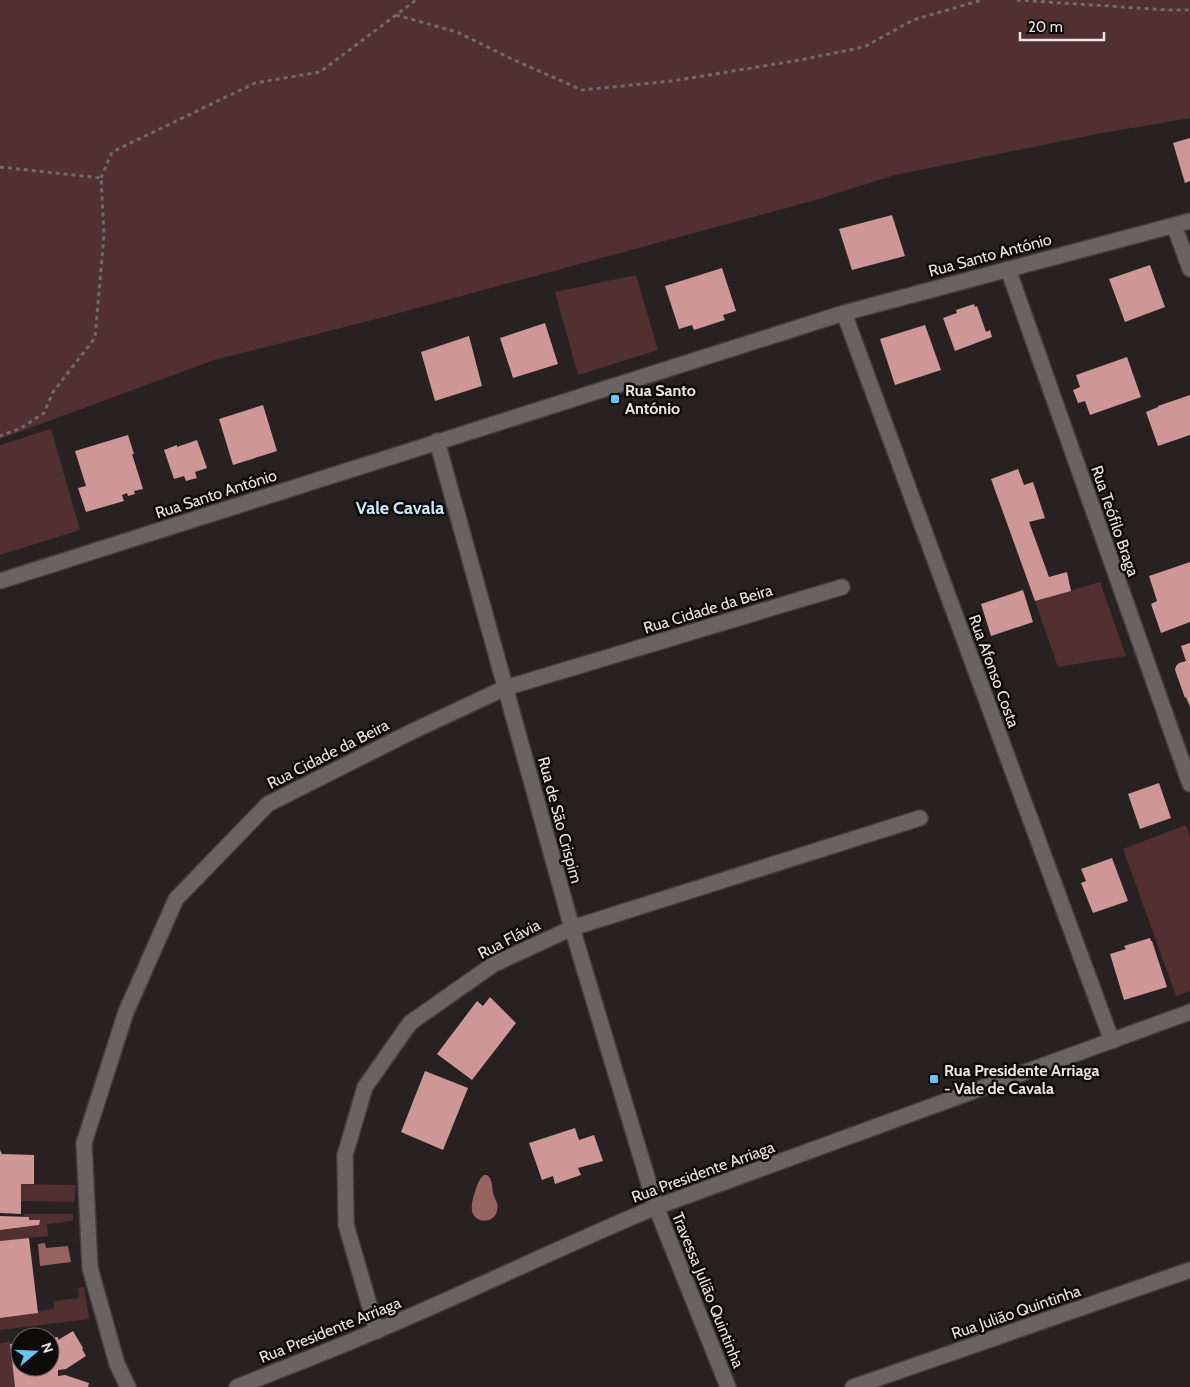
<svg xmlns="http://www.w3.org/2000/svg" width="1190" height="1387" font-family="Cabin,sans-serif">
  <rect width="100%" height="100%" fill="#272121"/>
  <!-- green -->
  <path fill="#523031" d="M0 0H1190V118L1097 134 895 175 812 201 384 317 214 360 0 439Z
    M636 275 658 350 578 375 555 292Z
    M51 429 80 530 0 555V445Z
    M1100 582 1126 656 1058 667 1035 601Z
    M1186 825 1190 837V991L1176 996 1123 849Z
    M21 1184 76 1185 74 1202 21 1201Z
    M24 1214H73V1221L47 1224 48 1236 0 1241V1230L39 1225V1220H29V1217H24Z
    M84 1287 89 1319 0 1330V1318L37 1313 38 1311 54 1309V1301L79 1298 78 1288Z
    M10 1341 15 1387H0V1343Z"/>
  <!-- water -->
  <path fill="#966363" d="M484 1175H487C494 1180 491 1189 494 1196 496 1201 499 1205 497 1211 494 1224 475 1224 472 1211 471 1205 473 1197 475 1192 477 1185 479 1179 484 1175Z
    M45 1243 46 1248 68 1246 71 1262 40 1266 38 1244Z"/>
  <!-- building -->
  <path fill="#ce9696" d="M1190 138V181L1185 183 1173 143Z
    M892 215 905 256 852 270 839 229Z
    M1150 265 1165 307 1125 322 1109 279Z
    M722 268 736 311 723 315 725 320 694 330 692 325 679 329 665 286Z
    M974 304 975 307 977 306 986 332 990 330 992 337 955 351 943 318 957 313 956 310Z
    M545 323 558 364 513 378 500 338Z
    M925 325 941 370 895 385 880 339Z
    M469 336 482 386 435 401 421 352Z
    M1127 357 1141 397 1090 415 1085 401 1078 403 1073 390 1080 387 1076 375Z
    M1190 395V435L1158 446 1146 412 1158 407V406Z
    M263 405 277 451 233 465 219 419Z
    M128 435 134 454H132L143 489 134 491 135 494 128 496 127 493 122 495 124 501 86 512 78 488 86 486 75 451Z
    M197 440 207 468 195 472 197 478 186 481 184 476 174 479 164 450 177 445V447Z
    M1018 469 1024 485 1033 482 1045 518 1029 522 1049 577 1067 572 1071 591 1035 601 991 479Z
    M1190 562V622L1161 633 1151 604 1157 601 1149 576Z
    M1023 590 1033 622 991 636 981 604Z
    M1190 643V707L1186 697 1185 698 1175 670 1176 666 1179 663 1186 661 1181 646Z
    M1159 783 1171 818 1140 829 1128 794Z
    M1112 858 1128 901 1093 913 1081 883 1086 881 1081 869Z
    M1150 938 1151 941H1152L1167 987 1124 1000 1110 954 1126 949 1124 946Z
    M490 997 516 1023 472 1080 437 1054 477 1001 483 1006Z
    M425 1071 468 1088 443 1150 401 1132Z
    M575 1128 579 1140 594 1135 603 1161 578 1168 581 1175 555 1184 553 1176 542 1180 529 1143Z
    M0 1150 2 1154 34 1155V1184H21V1214L0 1213Z
    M0 1216 29 1217V1220H40L39 1225 0 1230Z
    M29 1238 38 1313 0 1318V1241Z
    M73 1331 83 1348 82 1349 86 1356 66 1369 58 1370V1376L65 1375 89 1383 88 1387H15L10 1344 20 1343V1367H50V1338L58 1337V1340Z"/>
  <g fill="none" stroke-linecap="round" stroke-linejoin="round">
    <!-- street casing -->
    <g stroke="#443f3f" stroke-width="18">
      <path id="street" d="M1174 225 1190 269
        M1008 269 1190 784
        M844 313 1112 1041
        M437 441 572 928 656 1207 728 1387
        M0 581 844 313 1190 221
        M377 1331 346 1225 345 1155 365 1087 410 1023 494 964 572 928 920 818
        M128 1387 117 1364 90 1268 84 1143 126 1012 176 899 268 804 411 732 505 688 842 587
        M853 1387 1190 1270"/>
    </g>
    <!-- secondary casing -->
    <g stroke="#443f3f" stroke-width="18">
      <path id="secondary" d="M237 1387C284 1368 332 1350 378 1330 471 1291 562 1246 656 1207L1190 1012"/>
    </g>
    <!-- path -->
    <path stroke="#706b6b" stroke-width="3" stroke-dasharray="4 4" stroke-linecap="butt" d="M1017 0 1168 10H1190
      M396 15 457 32 514 60 582 90 672 81 800 60 864 47 913 20 982 0
      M0 167 101 178 104 235 95 338 53 392 44 413 21 428 0 436
      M101 178 112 152 255 83 320 72 416 0"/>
    <!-- street -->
    <use href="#street" stroke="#6a6363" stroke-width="15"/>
    <!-- secondary -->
    <use href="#secondary" stroke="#6a6363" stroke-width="15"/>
  </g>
  <!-- markers -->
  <g fill="#65c5ee" stroke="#0e0b0b" stroke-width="2">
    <rect x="610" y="394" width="10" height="10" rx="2.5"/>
    <rect x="929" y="1074" width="10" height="10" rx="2.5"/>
  </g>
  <g text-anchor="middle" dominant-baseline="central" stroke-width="5" stroke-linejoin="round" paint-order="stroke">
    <!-- street labels -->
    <g font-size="16" fill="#e9e5e5" stroke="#0e0b0b">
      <text transform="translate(990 255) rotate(-15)">Rua Santo António</text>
      <text transform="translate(216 494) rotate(-18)">Rua Santo António</text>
      <text transform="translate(1115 521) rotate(71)">Rua Teófilo Braga</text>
      <text transform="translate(708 609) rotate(-17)">Rua Cidade da Beira</text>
      <text transform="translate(994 671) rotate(70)">Rua Afonso Costa</text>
      <text transform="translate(328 754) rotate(-27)">Rua Cidade da Beira</text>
      <text transform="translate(560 820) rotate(75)">Rua de São Crispim</text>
      <text transform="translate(509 939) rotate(-27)">Rua Flávia</text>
      <text transform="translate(703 1172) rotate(-20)">Rua Presidente Arriaga</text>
      <text transform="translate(708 1290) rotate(68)">Travessa Julião Quintinha</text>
      <text transform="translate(1016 1312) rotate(-19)">Rua Julião Quintinha</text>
      <text transform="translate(330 1330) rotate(-22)">Rua Presidente Arriaga</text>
    </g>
    <!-- poi labels -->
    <g font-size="16" font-weight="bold" fill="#e9e5e5" stroke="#0e0b0b" text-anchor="start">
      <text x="625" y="390">Rua Santo<tspan x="625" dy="18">António</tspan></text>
      <text x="944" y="1070">Rua Presidente Arriaga<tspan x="944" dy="18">- Vale de Cavala</tspan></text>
    </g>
    <!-- neighbourhood labels -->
    <g font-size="18" font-weight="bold" fill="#c9e9f9" stroke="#0e0b0b">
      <text x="400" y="508">Vale Cavala</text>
    </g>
  </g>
  <!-- north arrow -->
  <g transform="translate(35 1352) rotate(71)"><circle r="24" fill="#0e0b0b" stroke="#666262"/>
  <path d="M0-4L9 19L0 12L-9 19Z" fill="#65c5ee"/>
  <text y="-8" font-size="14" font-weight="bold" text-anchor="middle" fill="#e9e5e5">N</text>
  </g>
  <!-- scale -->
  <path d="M1020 32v8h84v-8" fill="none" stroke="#e9e5e5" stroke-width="2.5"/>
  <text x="1028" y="32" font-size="15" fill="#e9e5e5" stroke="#0e0b0b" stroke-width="4" paint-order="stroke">20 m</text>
</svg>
